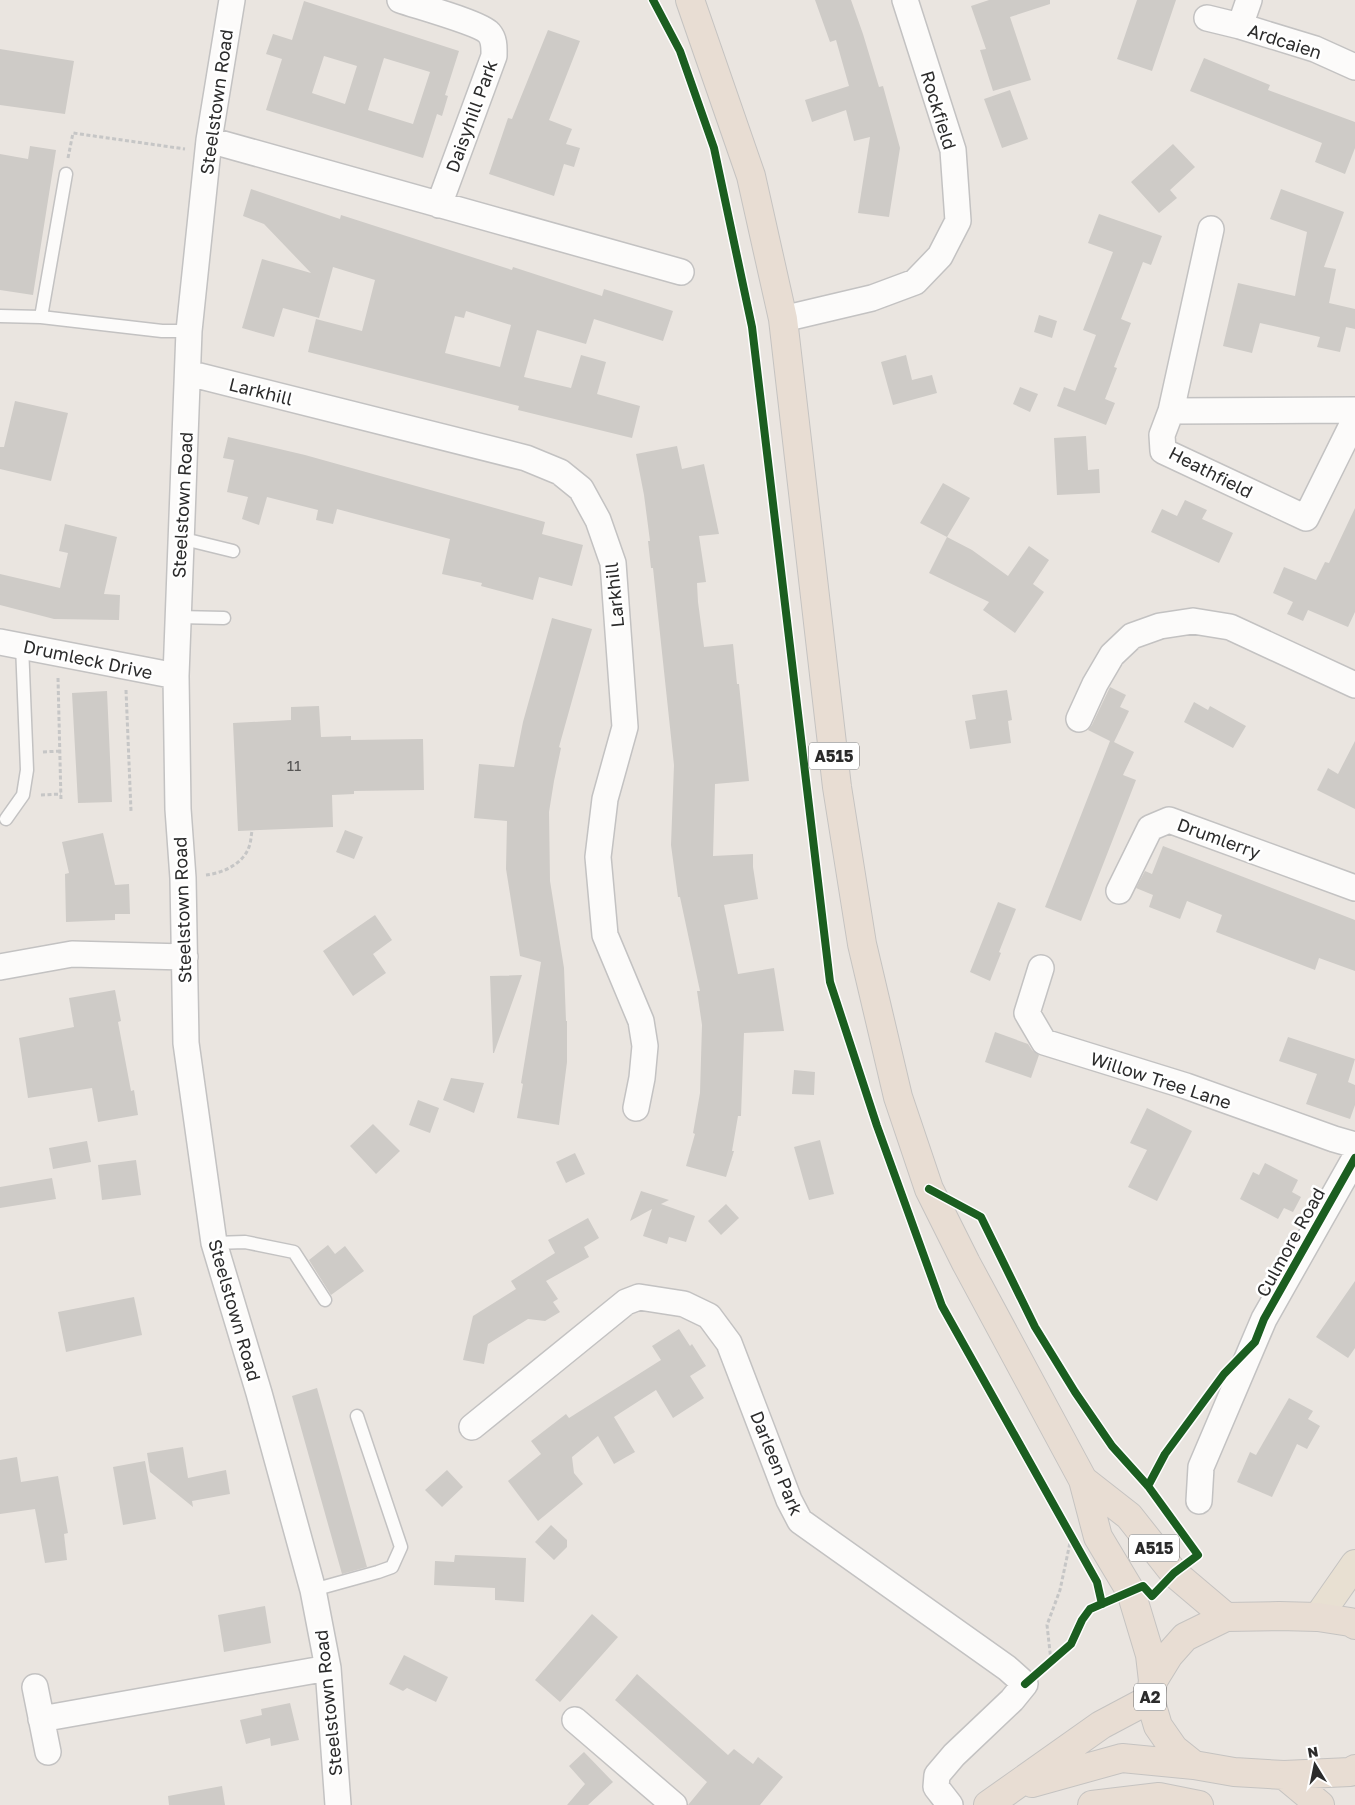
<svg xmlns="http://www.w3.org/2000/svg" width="1355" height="1805" font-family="'Golos Text',sans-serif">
  <rect width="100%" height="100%" fill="#eae5e0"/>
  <!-- building -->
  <path fill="#cecbc7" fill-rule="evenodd" d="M815 0H851L863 34 879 87 883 86 900 148 889 217 858 213 870 137 854 141 846 110 812 122 805 100 849 86 836 40 830 42Z
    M989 0H1050V4L1010 17 1031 80 993 91 980 50 986 49 971 6Z
    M1137 0H1176L1152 71 1117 59Z
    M304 1 459 51 445 95 448 96 442 116 437 114 423 158 266 110 282 59 266 54 273 34 292 40ZM324 56 357 66 345 104 312 93ZM384 58 430 72 413 124 368 110Z
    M548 30 580 41 549 120 572 129 566 144 580 148 574 167 564 164 554 196 489 174 508 118 512 119Z
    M0 49 74 61 65 114 0 105Z
    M1204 58 1270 85 1268 90 1355 122V148L1345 174 1315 162 1322 143 1190 91Z
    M1010 90 1028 139 1002 148 984 99Z
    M1173 144 1195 167 1170 190 1177 198 1159 213 1131 182Z
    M30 146 56 150 33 295 0 290V154L28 159Z
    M251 189 340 219 341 215 512 270 513 267 602 296 604 289 673 311 663 341 594 319 586 344 537 330 524 377 571 388 581 355 606 362 597 394 640 406 632 438 518 410 519 406 308 352 316 319 362 331 375 280 333 267 319 318 283 308 274 337 242 328 262 259 311 273 264 224 243 216ZM466 311 511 325 500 367 445 353 455 316 464 318Z
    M1281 189 1344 212 1324 267 1336 269 1329 303 1355 309V329L1346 327 1340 352 1317 347 1320 337 1260 323 1252 353 1223 346 1238 283 1295 296 1307 232 1270 219Z
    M1099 214 1162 236 1151 265 1143 262 1121 319 1131 323 1114 367 1117 368 1105 399 1115 403 1106 425 1057 406 1064 387 1075 391 1096 335 1083 330 1113 252 1088 243Z
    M1039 315 1057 321 1052 338 1034 332Z
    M906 355 912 380 932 375 937 393 893 405 881 362Z
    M1020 387 1038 394 1030 412 1013 404Z
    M15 401 68 413 51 481 0 469V447H4Z
    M1086 436 1088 470 1099 469 1100 493 1057 495 1054 438Z
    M228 437 305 455 545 522 542 534 583 545 572 586 539 577 533 600 481 586 482 583 442 574 450 539 337 509 333 524 316 520 318 510 267 497 259 525 242 519 248 497 227 492 234 460 223 458Z
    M677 446 682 469 704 464 719 534 699 536 706 582 697 583 698 602 704 647 733 644 737 684H739L749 781 715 784 713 856 753 854V867L758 899 724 905 738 974 774 968 784 1031 744 1033 741 1116H738L732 1151H734L726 1177 686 1166 695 1134 693 1133 700 1093 702 1025 697 991H700L680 897H678L671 845 674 765 653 568H651L648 541H650L644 495 636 454Z
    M943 483 970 498 947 537 920 523Z
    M1185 500 1207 510 1202 519 1233 533 1219 563 1151 532 1162 509 1177 516Z
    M1355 508V612L1348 627 1308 610 1303 621 1287 614 1293 602 1273 593 1284 567 1316 580 1325 562 1329 563Z
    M65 524 117 537 104 594 120 595 119 620 54 619 0 605V574L60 588 68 553 59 551Z
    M947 537 972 550 1008 576 1029 546 1049 560 1033 584 1044 592 1015 633 983 610 989 602 929 573Z
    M552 618 592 629 559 747 561 748 554 781 549 812 550 881 564 968 566 1021H567V1062L559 1125 517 1118 523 1084 521 1083 541 962 520 956 506 869 507 821 474 818 479 764 514 767 523 722Z
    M1110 687 1126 695 1120 707 1129 711 1114 742 1134 752 1123 775 1136 780 1081 921 1045 907 1110 741 1088 730 1092 725Z
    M1007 690 1012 720 1008 721 1011 743 970 749 965 721 976 719 972 695Z
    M107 691 112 802 78 803 72 693Z
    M1194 702 1208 710 1210 706 1246 726 1233 748 1184 722Z
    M319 706 321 737 351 736V740L423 739 424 790 354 791V794L332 795 333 827 238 831 233 723 291 720V707Z
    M1355 741V809L1317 790 1328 768 1338 774Z
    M345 830 363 837 354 859 336 852Z
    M103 833 115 885 129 884 130 914H115V920L66 922 65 874 69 873 62 842Z
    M1163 846 1355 920V971L1319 958 1315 970 1216 932 1222 915 1187 901 1180 919 1149 907 1153 895 1136 888 1145 871 1152 874Z
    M998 902 1016 909 999 952 1001 953 990 981 970 972Z
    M375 915 392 940 373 954 386 973 353 996 323 951Z
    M522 975 494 1053H493L490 976Z
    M115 990 121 1021 118 1022 131 1091 134 1090 138 1115 98 1122 92 1088 28 1098 19 1038 74 1027 69 998Z
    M995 1032 1028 1044 1032 1050 1039 1055 1031 1078 985 1062Z
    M1288 1037 1355 1059 1348 1082 1355 1085V1105L1350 1119 1306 1104 1317 1074 1279 1061Z
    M794 1070 815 1072 814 1095 792 1094Z
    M451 1078 484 1083 474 1113 443 1100Z
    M418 1100 439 1108 430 1133 409 1125Z
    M1147 1108 1192 1131 1157 1201 1128 1187 1147 1150 1130 1143Z
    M373 1124 400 1151 376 1174 350 1146Z
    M820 1140 834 1194 809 1200 794 1147Z
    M87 1141 91 1162 53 1169 49 1148Z
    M575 1153 585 1174 566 1183 556 1162Z
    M136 1160 141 1195 102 1200 98 1165Z
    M1265 1163 1298 1180 1292 1192 1301 1197 1293 1212 1284 1208 1278 1219 1240 1199 1253 1172 1259 1175Z
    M52 1178 56 1199 0 1208V1187Z
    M641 1191 669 1200 661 1204 695 1216 686 1242 669 1237 667 1244 643 1236 652 1209 630 1221Z
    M726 1204 739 1218 721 1235 708 1221Z
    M588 1218 599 1238 584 1247 589 1257 546 1281 558 1299 553 1302 560 1312 545 1321 528 1319 488 1344 484 1364 463 1360 473 1316 516 1289 511 1281 555 1253 548 1240Z
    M328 1245 335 1254 345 1246 364 1271 331 1295 309 1260Z
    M1355 1281V1348L1348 1358 1316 1337Z
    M134 1297 142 1335 66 1352 58 1312Z
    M679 1329 690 1346 692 1344 706 1366 690 1376 704 1398 673 1418 656 1390 614 1417 635 1452 614 1464 598 1436 572 1457 574 1473 583 1484 538 1521 508 1481 541 1454 531 1441 566 1414 569 1418 661 1360 652 1346Z
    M317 1388 367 1567 342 1574 292 1396Z
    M1289 1398 1313 1411 1308 1419 1320 1426 1307 1449 1297 1444 1272 1497 1237 1482 1250 1452 1256 1455Z
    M183 1447 188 1478 226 1470 230 1494 192 1501 193 1507 150 1472 147 1453Z
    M17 1457 21 1482 58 1476 68 1533 64 1534 67 1560 45 1563 35 1509 0 1514V1460Z
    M145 1461 156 1519 123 1525 113 1467Z
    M447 1470 463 1487 442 1507 425 1490Z
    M551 1525 567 1540V1547L554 1560 535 1542Z
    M455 1555 526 1558 524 1602 495 1600V1588L434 1585 435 1561 454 1562Z
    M265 1606 271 1643 224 1652 218 1615Z
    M592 1614 618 1637 560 1702 535 1680Z
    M404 1655 448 1677 436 1702 407 1688 403 1691 389 1684Z
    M637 1674 728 1755 734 1749 753 1764 758 1757 783 1777 760 1805H688L707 1782 615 1700Z
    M290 1703 299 1740 271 1746 270 1738 246 1744 240 1720 262 1715 261 1709Z
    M584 1752 613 1782 588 1805H567L585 1784 569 1766Z
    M222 1786 225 1805H169L168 1796Z"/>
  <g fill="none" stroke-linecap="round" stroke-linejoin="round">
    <!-- service casing -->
    <g stroke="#c3c2c2" stroke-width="15">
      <path id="service" d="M0 316 41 317 162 331H189
        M41 317 66 174
        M180 538 233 551
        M178 617 224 618
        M6 819 23 795 27 770 22 645
        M214 1243 245 1242 294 1252 325 1300
        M313 1590 378 1572 392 1567 401 1547 357 1416"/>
    </g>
    <!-- minor casing -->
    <g stroke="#c3c2c2" stroke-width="28">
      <path id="minor" d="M232 0 209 140 189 331 176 676 178 809 183 878 186 1043 214 1243 259 1393 313 1590 328 1668 338 1805
        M400 0C417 6 480 23 489 33 495 40 494 48 494 56L439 205
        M1249 0 1240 26 1315 49 1355 67
        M1207 18 1240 26
        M209 140 681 272
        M783 319 872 298 915 282 940 256 958 221 953 150 905 0
        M188 373 526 458 560 472 581 489 598 520 613 563 625 727 605 799 598 857 605 935 641 1021 645 1046 642 1078 636 1108
        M1355 410 1171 411 1162 435 1163 451 1306 518 1355 419
        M1171 411 1211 229
        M0 642 176 676
        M1079 719 1095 684 1112 655 1132 636 1160 626 1193 621 1230 627 1355 685
        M1119 891 1150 828 1169 820 1355 888
        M0 967 72 954 185 957
        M1041 968 1027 1013 1044 1042 1186 1086 1334 1139 1355 1145
        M472 1427 626 1302 639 1297 684 1304 709 1316 729 1343 789 1500 800 1521 1007 1668 1025 1684 1012 1700 954 1755 937 1775 936 1787 950 1805
        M1199 1501 1201 1467 1264 1319 1355 1158
        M35 1687 48 1752
        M41 1719 328 1668
        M575 1720 674 1805"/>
    </g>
    <!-- primary casing -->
    <g stroke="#c5c3c1" stroke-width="30">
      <path id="primary" d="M1318 1617 1355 1564"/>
    </g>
    <!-- trunk casing -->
    <g stroke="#c5c3c1" stroke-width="30">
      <path id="trunk" d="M690 0 751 176 783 319 837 787 862 944 898 1097 929 1189 966 1263 1083 1480 1098 1537 1131 1592 1150 1655 1153 1681
        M1083 1480 1129 1516 1174 1573 1226 1617
        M1355 1625 1350 1622 1318 1617 1279 1616 1226 1617 1185 1637 1169 1655 1153 1681 1150 1699 1158 1726 1174 1749 1194 1765 1234 1772 1284 1775 1350 1772 1355 1769
        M1284 1775 1320 1805
        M1032 1783 1122 1758 1194 1765
        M988 1805 1101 1725 1150 1699
        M1092 1805 1159 1797 1199 1805"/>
    </g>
    <!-- path -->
    <path stroke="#c6c6c6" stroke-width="3" stroke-dasharray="4 2.5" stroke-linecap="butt" d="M68 158 73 133 185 149
      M58 678 61 801
      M126 690 131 811
      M43 752 60 751
      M41 795 61 794
      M206 875C223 873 243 864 249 847 251 842 251 836 252 831
      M1051 1661 1047 1625 1060 1590 1071 1538"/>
    <!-- service -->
    <use href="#service" stroke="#fcfbfa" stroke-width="12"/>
    <!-- minor -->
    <use href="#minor" stroke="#fcfbfa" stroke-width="25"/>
    <!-- primary -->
    <use href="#primary" stroke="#e8e0d2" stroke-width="28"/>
    <!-- trunk -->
    <use href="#trunk" stroke="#e8ddd3" stroke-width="28"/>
    <!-- cycleway casing -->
    <g stroke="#fff" stroke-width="11">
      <path id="cycleway" d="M653 0 680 51 714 148 752 327 830 982 877 1126 942 1306 1097 1582 1102 1604
        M929 1189 981 1217 1035 1327 1075 1392 1112 1446 1148 1486 1198 1555 1174 1573 1152 1596 1143 1586 1090 1609 1082 1620 1071 1644 1025 1684
        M1148 1486 1165 1454 1224 1374 1255 1342 1264 1319 1355 1158"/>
    </g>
    <!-- cycleway -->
    <use href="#cycleway" stroke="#1b5e20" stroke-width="8"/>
  </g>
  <g text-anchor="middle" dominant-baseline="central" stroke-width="5" stroke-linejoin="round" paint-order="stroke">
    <!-- number labels -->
    <g font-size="15" fill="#565554">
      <text x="294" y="765">11</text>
    </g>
    <!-- shield labels -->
    <g fill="#fff" stroke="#6b6b6b" stroke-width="1">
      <rect x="809" y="742.5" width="50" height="27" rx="4"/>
      <rect x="1129" y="1534.5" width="50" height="27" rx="4"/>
      <rect x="1134" y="1683.5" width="32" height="27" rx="4"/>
    </g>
    <g font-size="16" font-weight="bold" fill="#2b2b2b">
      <text x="834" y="756">A515</text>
      <text x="1154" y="1548">A515</text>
      <text x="1150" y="1697">A2</text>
    </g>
    <!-- street labels -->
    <g font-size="18" fill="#2b2b2b" stroke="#fff">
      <text transform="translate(1285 41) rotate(18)">Ardcaien</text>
      <text transform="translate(216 102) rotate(-82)">Steelstown Road</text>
      <text transform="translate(939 110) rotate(73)">Rockfield</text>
      <text transform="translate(471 116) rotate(-70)">Daisyhill Park</text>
      <text transform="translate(261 391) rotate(14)">Larkhill</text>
      <text transform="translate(1211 472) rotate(27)">Heathfield</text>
      <text transform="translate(182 505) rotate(-87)">Steelstown Road</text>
      <text transform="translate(614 595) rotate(-96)">Larkhill</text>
      <text transform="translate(88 659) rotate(12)">Drumleck Drive</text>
      <text transform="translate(1219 838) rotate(20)">Drumlerry</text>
      <text transform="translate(182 910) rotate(-92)">Steelstown Road</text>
      <text transform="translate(1161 1080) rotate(18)">Willow Tree Lane</text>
      <text transform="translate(1290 1242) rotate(-61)">Culmore Road</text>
      <text transform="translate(235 1310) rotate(74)">Steelstown Road</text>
      <text transform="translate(777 1463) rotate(68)">Darleen Park</text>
      <text transform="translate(328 1703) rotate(-96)">Steelstown Road</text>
    </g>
  </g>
  <!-- north arrow -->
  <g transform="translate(1315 1765) rotate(350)" stroke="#ffffff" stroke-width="4" paint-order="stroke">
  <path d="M0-4L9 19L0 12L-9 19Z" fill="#2b2b2b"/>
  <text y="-8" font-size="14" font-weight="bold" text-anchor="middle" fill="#2b2b2b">N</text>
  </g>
</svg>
